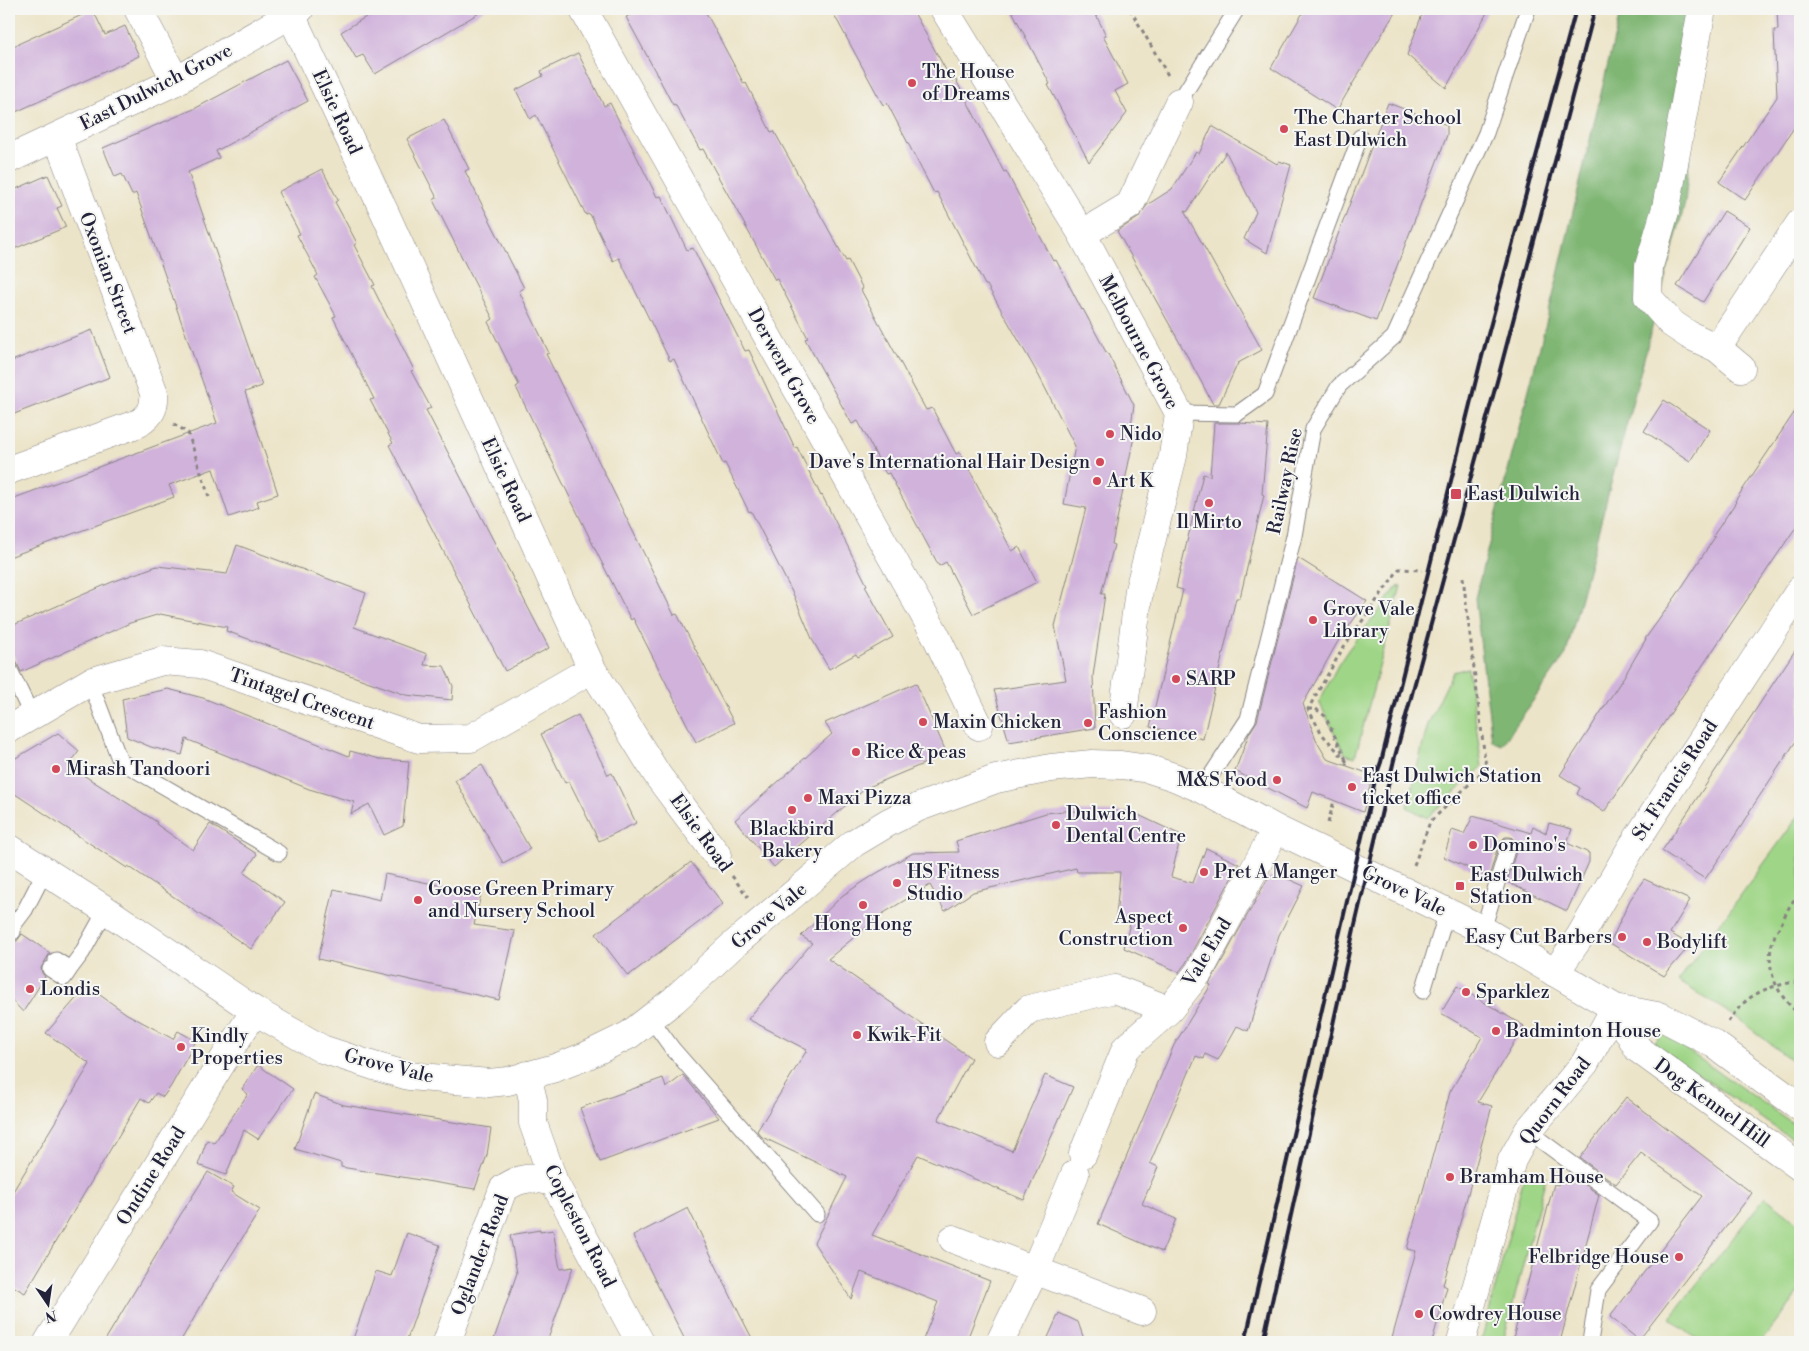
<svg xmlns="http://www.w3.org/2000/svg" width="1809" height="1351" font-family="'Libre Bodoni',serif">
  <rect width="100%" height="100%" fill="#f6f6f2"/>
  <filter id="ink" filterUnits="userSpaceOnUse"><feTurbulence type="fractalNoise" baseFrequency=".02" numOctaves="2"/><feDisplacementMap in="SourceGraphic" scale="10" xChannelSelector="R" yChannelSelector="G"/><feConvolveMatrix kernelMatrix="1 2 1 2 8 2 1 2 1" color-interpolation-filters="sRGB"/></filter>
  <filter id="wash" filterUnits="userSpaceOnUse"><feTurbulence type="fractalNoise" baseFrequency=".0096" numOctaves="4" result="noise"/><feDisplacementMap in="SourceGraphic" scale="20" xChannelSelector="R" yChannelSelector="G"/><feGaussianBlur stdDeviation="1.12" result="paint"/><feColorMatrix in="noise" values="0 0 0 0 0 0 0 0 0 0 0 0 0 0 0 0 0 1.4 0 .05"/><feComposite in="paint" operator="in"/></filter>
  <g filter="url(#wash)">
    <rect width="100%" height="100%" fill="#ece4c8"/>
    <!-- green -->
    <path fill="#9fd586" stroke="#607c60" d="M1401 586 1355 757 1345 754 1319 702 1338 665 1348 650 1397 587Z
      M1468 668 1482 767 1427 818 1407 807 1428 724 1453 672Z
      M1800 814V1067L1736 1017 1678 981Z
      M1662 1033 1800 1128V1145L1654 1044Z
      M1525 1173 1546 1177 1503 1342H1481Z
      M1765 1197 1800 1224V1292L1761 1342H1700L1670 1318Z"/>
    <!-- forest -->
    <path fill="#7fb673" stroke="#506c57" d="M1621 9H1703L1685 203 1566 654 1502 745 1492 741 1475 598 1553 296Z"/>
    <g id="blocks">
      <!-- building -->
      <path fill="#d0b2db" d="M379 9H486L375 74 363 55 356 58 341 32Z
        M642 9H704L744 84 746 83 771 132 774 131 846 261 848 260 863 289 861 290 926 410 932 408 956 454 960 452 1012 551 1019 547 1037 582 973 614 946 562 939 566 889 473 886 474 858 421 852 424 805 339 808 338 777 279 775 280 703 149 700 150 675 104 673 105 646 54 626 17Z
        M831 9H912L952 81 956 80 1004 172 1006 171 1053 261 1056 260 1082 310 1083 309 1107 354H1108L1134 405 1131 425 1136 427 1112 544 1114 545 1101 594H1105L1093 676 1095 728 1009 742 994 690 1066 680 1055 626 1086 508 1064 504 1075 446 1039 376 987 285H985L937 192 934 193 887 103 883 105Z
        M1011 9H1093L1106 35 1103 36 1128 84 1115 91 1127 113 1089 162 1048 85 1050 84Z
        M1305 9H1397L1337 110 1271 68Z
        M1424 9H1489L1446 88 1407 55Z
        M1777 9H1800V119L1745 200 1719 182 1777 97 1774 30H1778Z
        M93 10 105 35 125 26 139 56 9 115V48Z
        M578 53 604 106 610 103 657 197 661 196 687 250 693 248 745 351 749 350 795 448 797 447 821 496 822 495 867 585 865 586 893 637 858 657 856 654 829 669 813 641 794 596 751 511 749 512 725 463 723 464 674 359 670 361 619 258 613 261 590 214 586 215 536 115 530 119 516 90 543 76 541 71Z
        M286 60 308 101 216 151 219 158 188 172 262 386 245 392 278 494 257 501 259 507 229 517 213 469 169 485 174 497 9 557V500L217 423 136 193 132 195 122 174 115 177 103 148 194 109Z
        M1388 103 1447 125V135L1376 321 1314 298Z
        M444 120 469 169 465 171 524 288 519 291 549 353 546 354 674 615 677 614 734 723 696 742 633 618 631 620 600 559 516 387 519 385 488 322 493 319 433 200 437 198 407 139Z
        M1212 126 1277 164 1279 161 1291 165 1267 253 1244 239 1256 212 1226 152 1187 212 1184 211 1262 350 1238 363 1219 404H1213L1190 361 1117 231 1138 218 1147 205 1172 189 1196 152 1199 154Z
        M322 169 338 200 335 202 357 243 354 245 375 285 372 286 414 370 411 371 431 408 426 410 549 648 505 671 389 445 393 443 370 400 374 399 333 317 336 316 315 277 318 275 297 235 300 234 278 192Z
        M48 175 62 206 57 208 66 227 9 251V192Z
        M1724 211 1750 227 1703 302 1677 286Z
        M92 330 110 377 9 416V362Z
        M1664 400 1710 430 1690 461 1644 431Z
        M1800 404V521L1604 812 1577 794 1580 788 1560 775 1625 675 1646 639H1645L1676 596 1715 537 1713 536 1736 502 1735 501Z
        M1214 423H1240L1268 425 1262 494 1264 495 1240 598H1236L1203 739 1150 727 1183 590 1176 588 1203 474 1210 476Z
        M237 545 366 593 354 627 427 654 424 665 444 666 453 686 452 700 406 695 226 631 227 627 160 614 130 623 21 672 9 645V627L112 582 157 566 227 574Z
        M1298 558 1367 601 1337 643 1303 704 1317 742 1327 759 1373 775 1363 812 1313 792 1307 808 1235 771 1249 734 1257 721Z
        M1800 643V735L1749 812 1750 813 1728 846 1705 879 1662 851Z
        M916 683 947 754 866 788 774 867 735 820 832 734 825 723Z
        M168 689 203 698 349 756 350 751 380 759 409 761 403 826 384 835 369 804 351 814 354 802 309 789 186 739 182 755 151 747 127 737 122 699Z
        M578 715 608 775 612 773 636 823 599 841 569 781 565 783 541 734Z
        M58 733 79 751 69 766 157 822 156 824 193 850 210 824 257 854 244 873 285 902 251 949 128 866 127 868 9 790V762Z
        M482 765 530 849 503 863 455 780Z
        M1064 811 1132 812 1181 835 1171 877 1193 883 1206 848 1239 864 1186 963 1179 972 1124 948 1130 923 1116 917 1120 872H1077L1076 868 973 892 945 911 930 885 882 914 828 959 971 1058 938 1120 1012 1151 1045 1075 1073 1087 1024 1200 918 1155 872 1235 990 1281 966 1342H922L938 1302 861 1272 851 1299 814 1243 847 1177 762 1137 757 1131 807 1050 748 1019 812 943 801 936 843 895 877 873 913 853 959 852 956 841 1046 813Z
        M1473 816 1531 833 1533 826 1546 833 1549 823 1572 829 1567 843 1589 853V862L1567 911 1507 882 1517 848V843L1511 837H1505L1499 843 1489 877 1444 857 1452 830 1464 834Z
        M691 862 723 904 628 976 596 934Z
        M385 874 481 894 474 925 515 931 499 1000 318 959 334 889 380 900Z
        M1277 874 1304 886 1279 935 1248 1031 1237 1026 1218 1060 1205 1054 1204 1059 1196 1056 1150 1163 1158 1167 1142 1204 1176 1219 1162 1252 1098 1224 1174 1045 1211 985 1209 984 1268 878Z
        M1644 879 1690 900 1670 933 1690 945 1664 976 1610 943 1630 900Z
        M22 934 50 953 41 968 42 973 45 977 23 1012 9 997V940L17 941Z
        M87 986 127 1014 173 1039 178 1031 196 1041 171 1086 163 1097 156 1093 149 1103 141 1098 25 1293 9 1284V1198L90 1064 46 1033Z
        M1457 986 1524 1026 1478 1102 1492 1106 1443 1285 1447 1287 1432 1342H1391L1416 1251 1407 1249 1450 1092 1482 1037 1441 1013Z
        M258 1065 293 1089 258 1139 244 1130 226 1175 198 1165 207 1140 214 1143 248 1094 242 1089Z
        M683 1075 719 1118 600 1162 580 1108 663 1078 666 1088Z
        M314 1094 344 1105 491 1128 487 1155 475 1189 341 1167V1163L295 1149Z
        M1626 1097 1752 1193 1639 1340 1610 1317 1702 1196 1641 1153 1616 1184 1580 1158Z
        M208 1172 234 1187 231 1192 260 1210 225 1265 180 1342H104L181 1214Z
        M1568 1172 1599 1195 1560 1342H1512L1554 1184 1558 1185Z
        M688 1208 740 1315 754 1342H686L633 1236Z
        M540 1230V1232L553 1230 560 1269 573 1267 547 1342H493L517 1273 510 1235Z
        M407 1233 440 1245 406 1342H352L376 1271 392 1276Z
        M1059 1313 1078 1322 1085 1342H1046Z"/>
    </g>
  </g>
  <g filter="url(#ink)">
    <use href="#blocks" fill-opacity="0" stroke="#878382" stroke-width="1"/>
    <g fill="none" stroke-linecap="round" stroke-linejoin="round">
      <!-- service casing -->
      <g stroke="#878382" stroke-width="17">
        <path id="service" d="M1179 102 1237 9
          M1179 413 1237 414 1265 394 1360 137
          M9 668 32 716
          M90 682 120 761 279 853
          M1202 789 1248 719 1294 536 1313 429 1339 386 1394 337 1486 133 1528 9
          M1483 930 1508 846
          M13 932 10 930 25 910 45 871
          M56 960 70 969 82 953 106 910
          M50 969 64 978 70 969
          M1423 991 1447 912
          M651 1019 672 1048 817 1214
          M1528 1131 1650 1221 1598 1290 1590 1342"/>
      </g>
      <!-- minor casing -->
      <g stroke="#878382" stroke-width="29">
        <path id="minor" d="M138 9 176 81
          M583 9 935 634 979 726
          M944 9 1082 234 1179 413 1173 456 1139 590 1123 714
          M1702 9 1666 208 1649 266 1648 297 1671 323 1689 335 1717 348 1741 368
          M291 15 385 213 592 669 658 776 717 855
          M1082 234 1130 205 1179 102
          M1717 348 1800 223
          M9 470 139 423C151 415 155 408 154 393L57 137
          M9 729 90 682 162 661 200 664 419 739 471 738 592 669
          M1555 973 1579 938 1630 850 1800 590
          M998 1042 1029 1009 1115 989 1169 1010 1199 972 1276 829
          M527 1075 533 1100V1123L554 1182 640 1342
          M1083 1154 1126 1048 1169 1010
          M953 1239 1142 1311
          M48 1342 234 1043 255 1011
          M447 1342 503 1189C522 1176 532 1177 554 1182
          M1000 1342 1035 1270 1075 1174
          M1461 1342 1512 1160 1528 1131 1585 1063 1615 1008"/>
      </g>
      <!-- primary casing -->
      <g stroke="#878382" stroke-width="29">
        <path id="primary" d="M9 159 176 81 300 9
          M9 848 106 910 255 1011 322 1049 374 1066 409 1076 489 1083 508 1081 555 1068 586 1056 629 1035 674 1000 731 947 854 843 889 822 919 807 996 779 1051 768 1092 764 1121 765 1149 769 1174 777 1202 789 1276 829 1447 912 1483 930 1615 1008 1662 1017 1714 1044 1800 1107
          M1615 1008 1638 1049 1800 1167"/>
      </g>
      <!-- path -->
      <path stroke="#878382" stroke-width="3" stroke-dasharray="4 4" stroke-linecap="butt" d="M1130 9 1169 77
        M174 424 188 433 210 500
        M1308 709H1316L1325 716 1347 762 1346 765
        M1347 762 1322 734 1308 709 1343 648 1399 569 1422 570
        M1328 823 1334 801
        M1414 865 1430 822 1486 768 1463 577
        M732 876 748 897
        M1800 894C1791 901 1786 913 1781 924 1779 928 1775 933 1774 938 1763 965 1777 998 1800 1014
        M1728 1022C1748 992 1766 987 1800 981"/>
      <!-- service -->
      <use href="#service" stroke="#fff" stroke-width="15"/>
      <!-- minor -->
      <use href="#minor" stroke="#fff" stroke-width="28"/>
      <!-- primary -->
      <use href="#primary" stroke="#fff" stroke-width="28"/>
      <!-- rail -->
      <path stroke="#22223b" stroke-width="4" d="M1245 1342 1376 776 1381 762 1480 364 1576 9
        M1263 1342 1354 929 1394 760 1499 374 1595 9"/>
    </g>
  </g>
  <!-- markers -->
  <g fill="#d1495b" stroke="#f6f6f2" stroke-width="2">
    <circle cx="912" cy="83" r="5"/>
    <circle cx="1284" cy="129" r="5"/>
    <circle cx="1110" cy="434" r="5"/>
    <circle cx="1100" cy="462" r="5"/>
    <circle cx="1097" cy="481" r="5"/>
    <rect x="1450" y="488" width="12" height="12" rx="2.5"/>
    <circle cx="1209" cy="503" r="5"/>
    <circle cx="1313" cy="620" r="5"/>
    <circle cx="1176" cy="679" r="5"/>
    <circle cx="923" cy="722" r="5"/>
    <circle cx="1088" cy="723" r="5"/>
    <circle cx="856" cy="752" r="5"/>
    <circle cx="56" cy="769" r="5"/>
    <circle cx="1277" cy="780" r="5"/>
    <circle cx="1352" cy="787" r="5"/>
    <circle cx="808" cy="798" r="5"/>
    <circle cx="792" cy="810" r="5"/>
    <circle cx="1056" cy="825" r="5"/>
    <circle cx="1473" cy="845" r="5"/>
    <circle cx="1204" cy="872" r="5"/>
    <circle cx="897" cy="883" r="5"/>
    <rect x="1455" y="881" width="10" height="10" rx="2.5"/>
    <circle cx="418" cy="900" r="5"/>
    <circle cx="863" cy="905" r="5"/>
    <circle cx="1183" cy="928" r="5"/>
    <circle cx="1622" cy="937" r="5"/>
    <circle cx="1647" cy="942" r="5"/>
    <circle cx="30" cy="989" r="5"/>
    <circle cx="1466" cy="992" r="5"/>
    <circle cx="1496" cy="1031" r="5"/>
    <circle cx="857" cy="1035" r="5"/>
    <circle cx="181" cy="1047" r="5"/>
    <circle cx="1450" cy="1177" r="5"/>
    <circle cx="1679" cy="1257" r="5"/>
    <circle cx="1419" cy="1314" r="5"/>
  </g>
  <g text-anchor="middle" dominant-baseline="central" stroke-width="4" stroke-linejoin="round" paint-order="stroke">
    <!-- poi labels -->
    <g font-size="19" fill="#22223b" stroke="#f6f6f2" text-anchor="start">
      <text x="922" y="72">The House<tspan x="922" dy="22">of Dreams</tspan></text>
      <text x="1294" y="118">The Charter School<tspan x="1294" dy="22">East Dulwich</tspan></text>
      <text x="1120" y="434">Nido</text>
      <text x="1090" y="462" text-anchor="end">Dave's International Hair Design</text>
      <text x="1107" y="481">Art K</text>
      <text x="1467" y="494">East Dulwich</text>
      <text x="1209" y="522" text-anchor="middle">Il Mirto</text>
      <text x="1323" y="609">Grove Vale<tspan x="1323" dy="22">Library</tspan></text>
      <text x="1186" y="679">SARP</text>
      <text x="1098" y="712">Fashion<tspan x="1098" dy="22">Conscience</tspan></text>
      <text x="933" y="722">Maxin Chicken</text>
      <text x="866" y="752">Rice &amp; peas</text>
      <text x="66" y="769">Mirash Tandoori</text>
      <text x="1362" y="776">East Dulwich Station<tspan x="1362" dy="22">ticket office</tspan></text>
      <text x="1267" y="780" text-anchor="end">M&amp;S Food</text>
      <text x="818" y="798">Maxi Pizza</text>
      <text x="1066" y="814">Dulwich<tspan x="1066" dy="22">Dental Centre</tspan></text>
      <text x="792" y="829" text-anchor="middle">Blackbird<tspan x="792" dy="22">Bakery</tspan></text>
      <text x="1483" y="845">Domino's</text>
      <text x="907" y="872">HS Fitness<tspan x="907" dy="22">Studio</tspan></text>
      <text x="1214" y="872">Pret A Manger</text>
      <text x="1470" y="875">East Dulwich<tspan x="1470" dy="22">Station</tspan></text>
      <text x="428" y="889">Goose Green Primary<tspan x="428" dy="22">and Nursery School</tspan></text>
      <text x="1173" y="917" text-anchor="end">Aspect<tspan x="1173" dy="22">Construction</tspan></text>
      <text x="863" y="924" text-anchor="middle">Hong Hong</text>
      <text x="1612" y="937" text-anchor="end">Easy Cut Barbers</text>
      <text x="1657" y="942">Bodylift</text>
      <text x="40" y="989">Londis</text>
      <text x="1476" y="992">Sparklez</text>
      <text x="1506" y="1031">Badminton House</text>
      <text x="867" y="1035">Kwik-Fit</text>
      <text x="191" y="1036">Kindly<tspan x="191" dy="22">Properties</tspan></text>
      <text x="1460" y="1177">Bramham House</text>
      <text x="1669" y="1257" text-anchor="end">Felbridge House</text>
      <text x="1429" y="1314">Cowdrey House</text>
    </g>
    <!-- street labels -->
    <g font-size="19" fill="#22223b" stroke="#f6f6f2">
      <text transform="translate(156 87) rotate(-27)">East Dulwich Grove</text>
      <text transform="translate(337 112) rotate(65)">Elsie Road</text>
      <text transform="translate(108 273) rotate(69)">Oxonian Street</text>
      <text transform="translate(1139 342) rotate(62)">Melbourne Grove</text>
      <text transform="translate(784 366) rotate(61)">Derwent Grove</text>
      <text transform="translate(506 480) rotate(65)">Elsie Road</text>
      <text transform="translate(1285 481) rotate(-78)">Railway Rise</text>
      <text transform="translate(302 699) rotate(19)">Tintagel Crescent</text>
      <text transform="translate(1675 780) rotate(-57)">St. Francis Road</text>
      <text transform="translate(701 833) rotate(54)">Elsie Road</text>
      <text transform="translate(1404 891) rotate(26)">Grove Vale</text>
      <text transform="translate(769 916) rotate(-40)">Grove Vale</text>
      <text transform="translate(1207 952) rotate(-59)">Vale End</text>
      <text transform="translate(389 1066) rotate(14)">Grove Vale</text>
      <text transform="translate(1555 1101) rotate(-53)">Quorn Road</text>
      <text transform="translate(1712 1103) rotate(36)">Dog Kennel Hill</text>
      <text transform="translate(151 1176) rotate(-58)">Ondine Road</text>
      <text transform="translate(580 1226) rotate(63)">Copleston Road</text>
      <text transform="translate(480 1255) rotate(-69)">Oglander Road</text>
    </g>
  </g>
  <!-- margin -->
  <rect width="1809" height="1351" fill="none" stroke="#f6f6f2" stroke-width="30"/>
  <!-- north arrow -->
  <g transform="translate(48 1304) rotate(167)" stroke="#f6f6f2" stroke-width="4" paint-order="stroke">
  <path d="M0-4L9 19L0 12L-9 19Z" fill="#22223b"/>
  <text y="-8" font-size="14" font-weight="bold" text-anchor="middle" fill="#22223b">N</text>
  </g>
</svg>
